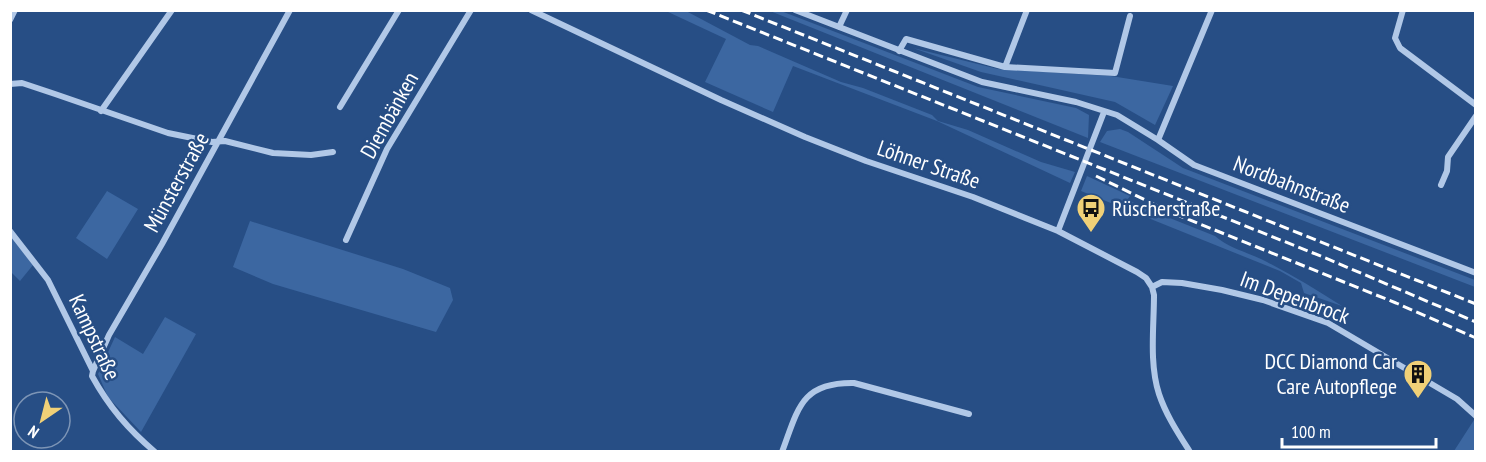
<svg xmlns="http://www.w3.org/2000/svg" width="1486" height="462" font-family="'PT Sans Narrow',sans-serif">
  <rect width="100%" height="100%" fill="#274e85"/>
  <!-- green -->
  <path fill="#3c67a1" d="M666 11H686L750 45 758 46 841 82 863 88 932 115 938 121 968 130 1041 162 1075 172 1070 183 937 121 793 66 773 112 705 82 726 39Z
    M770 11H781L978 87 1076 108 1089 115 1088 138Z
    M913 48 998 69 1111 76 1173 86 1155 125 1115 102 981 72Z
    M1120 129 1128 132 1183 168 1475 280V287L1100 142 1107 131Z
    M1087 176 1130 196 1128 199 1137 205 1215 236C1227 247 1246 252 1261 259 1289 273 1315 289 1342 306L1304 293 1301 283 1280 271 1081 191Z
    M107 191 138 209 107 259 76 238Z
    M250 221 403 269 450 288 453 300 436 332 273 284 233 267Z
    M10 234 33 265 20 281 11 272Z
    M165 317 196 334 141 432 108 397 98 374 115 337 143 354Z
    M1474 420 1475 451H1454Z"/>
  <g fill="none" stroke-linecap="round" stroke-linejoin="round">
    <!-- minor -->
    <path stroke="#b1c8e7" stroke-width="6" d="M531 10 721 100 805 137 866 161 973 197 1058 231 1137 272 1146 278 1152 287 1154 295C1154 327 1149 363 1159 394 1166 415 1178 433 1190 452
      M795 10 982 82 1076 102 1117 115 1158 140 1194 165 1476 273
      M1403 10 1395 38 1400 48 1476 105
      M10 20 15 10
      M839 27 847 10
      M899 51 906 39 1005 67 1027 10
      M1005 67 1115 73 1130 16
      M10 84 22 83 55 94 168 133 212 142 225 141 273 153 311 155 333 152
      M340 107 399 10
      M101 111 172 10
      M1158 140 1212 10
      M1441 185 1447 171 1448 157 1476 116
      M10 231 48 280 93 371 92 376C109 407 128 429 155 452
      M1058 231 1104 112
      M346 240 387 149 471 10
      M1152 287 1162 282 1182 283 1222 290 1263 300 1328 323 1457 399 1476 416
      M93 371 109 335 162 244 290 10
      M782 452C798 409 801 382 854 383L969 414"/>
    <!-- rail -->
    <path stroke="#fff" stroke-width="3" stroke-dasharray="10 4.5" stroke-linecap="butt" d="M706 10 1323 257 1476 322
      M741 10 1476 304
      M1096 176 1170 212 1396 303 1476 338"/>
  </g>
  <!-- icons -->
  <defs>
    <g id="bus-pin" transform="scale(1.5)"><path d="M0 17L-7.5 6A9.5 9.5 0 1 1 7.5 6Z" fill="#f0d077" stroke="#274e85"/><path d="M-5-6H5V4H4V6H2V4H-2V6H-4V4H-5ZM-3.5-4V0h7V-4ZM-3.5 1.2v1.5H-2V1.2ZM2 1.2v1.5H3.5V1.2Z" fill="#111"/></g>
    <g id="building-pin" transform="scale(1.5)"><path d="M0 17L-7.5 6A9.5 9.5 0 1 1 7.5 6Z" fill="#f0d077" stroke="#274e85"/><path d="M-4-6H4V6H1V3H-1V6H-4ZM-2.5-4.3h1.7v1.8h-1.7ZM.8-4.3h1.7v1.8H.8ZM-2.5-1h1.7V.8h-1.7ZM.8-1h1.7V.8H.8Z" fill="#111"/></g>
  </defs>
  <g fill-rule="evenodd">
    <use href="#bus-pin" x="1091" y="208"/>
    <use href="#building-pin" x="1418" y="374"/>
  </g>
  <g text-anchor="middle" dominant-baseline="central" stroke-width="5" stroke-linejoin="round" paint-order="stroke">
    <!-- street labels -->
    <g font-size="22" fill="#fff" stroke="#274e85">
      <text transform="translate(389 115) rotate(-61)">Diembänken</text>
      <text transform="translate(929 164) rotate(19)">Löhner Straße</text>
      <text transform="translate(176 182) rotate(-61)">Münsterstraße</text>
      <text transform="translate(1292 184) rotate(21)">Nordbahnstraße</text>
      <text transform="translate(1295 297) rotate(20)">Im Depenbrock</text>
      <text transform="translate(95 337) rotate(65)">Kampstraße</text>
    </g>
    <!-- poi labels -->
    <g font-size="22" fill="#fff" stroke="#274e85" text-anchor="start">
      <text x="1112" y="208">Rüscherstraße</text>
      <text x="1397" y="361" text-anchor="end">DCC Diamond Car<tspan x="1397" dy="25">Care Autopflege</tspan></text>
    </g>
  </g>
  <!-- border -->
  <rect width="1486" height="462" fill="none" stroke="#ffffff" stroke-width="24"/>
  <!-- north arrow -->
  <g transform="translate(42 420) rotate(215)"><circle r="28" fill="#274e85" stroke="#7d95b6" stroke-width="1.5"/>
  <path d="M0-4.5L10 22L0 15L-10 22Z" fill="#f0d077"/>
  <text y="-9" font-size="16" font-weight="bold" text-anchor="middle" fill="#ffffff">N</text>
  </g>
  <!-- scale -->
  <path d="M1282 438v9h154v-9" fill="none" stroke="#ffffff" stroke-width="3"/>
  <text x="1291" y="438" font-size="18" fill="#ffffff" stroke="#274e85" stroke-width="4.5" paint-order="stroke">100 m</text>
</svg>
